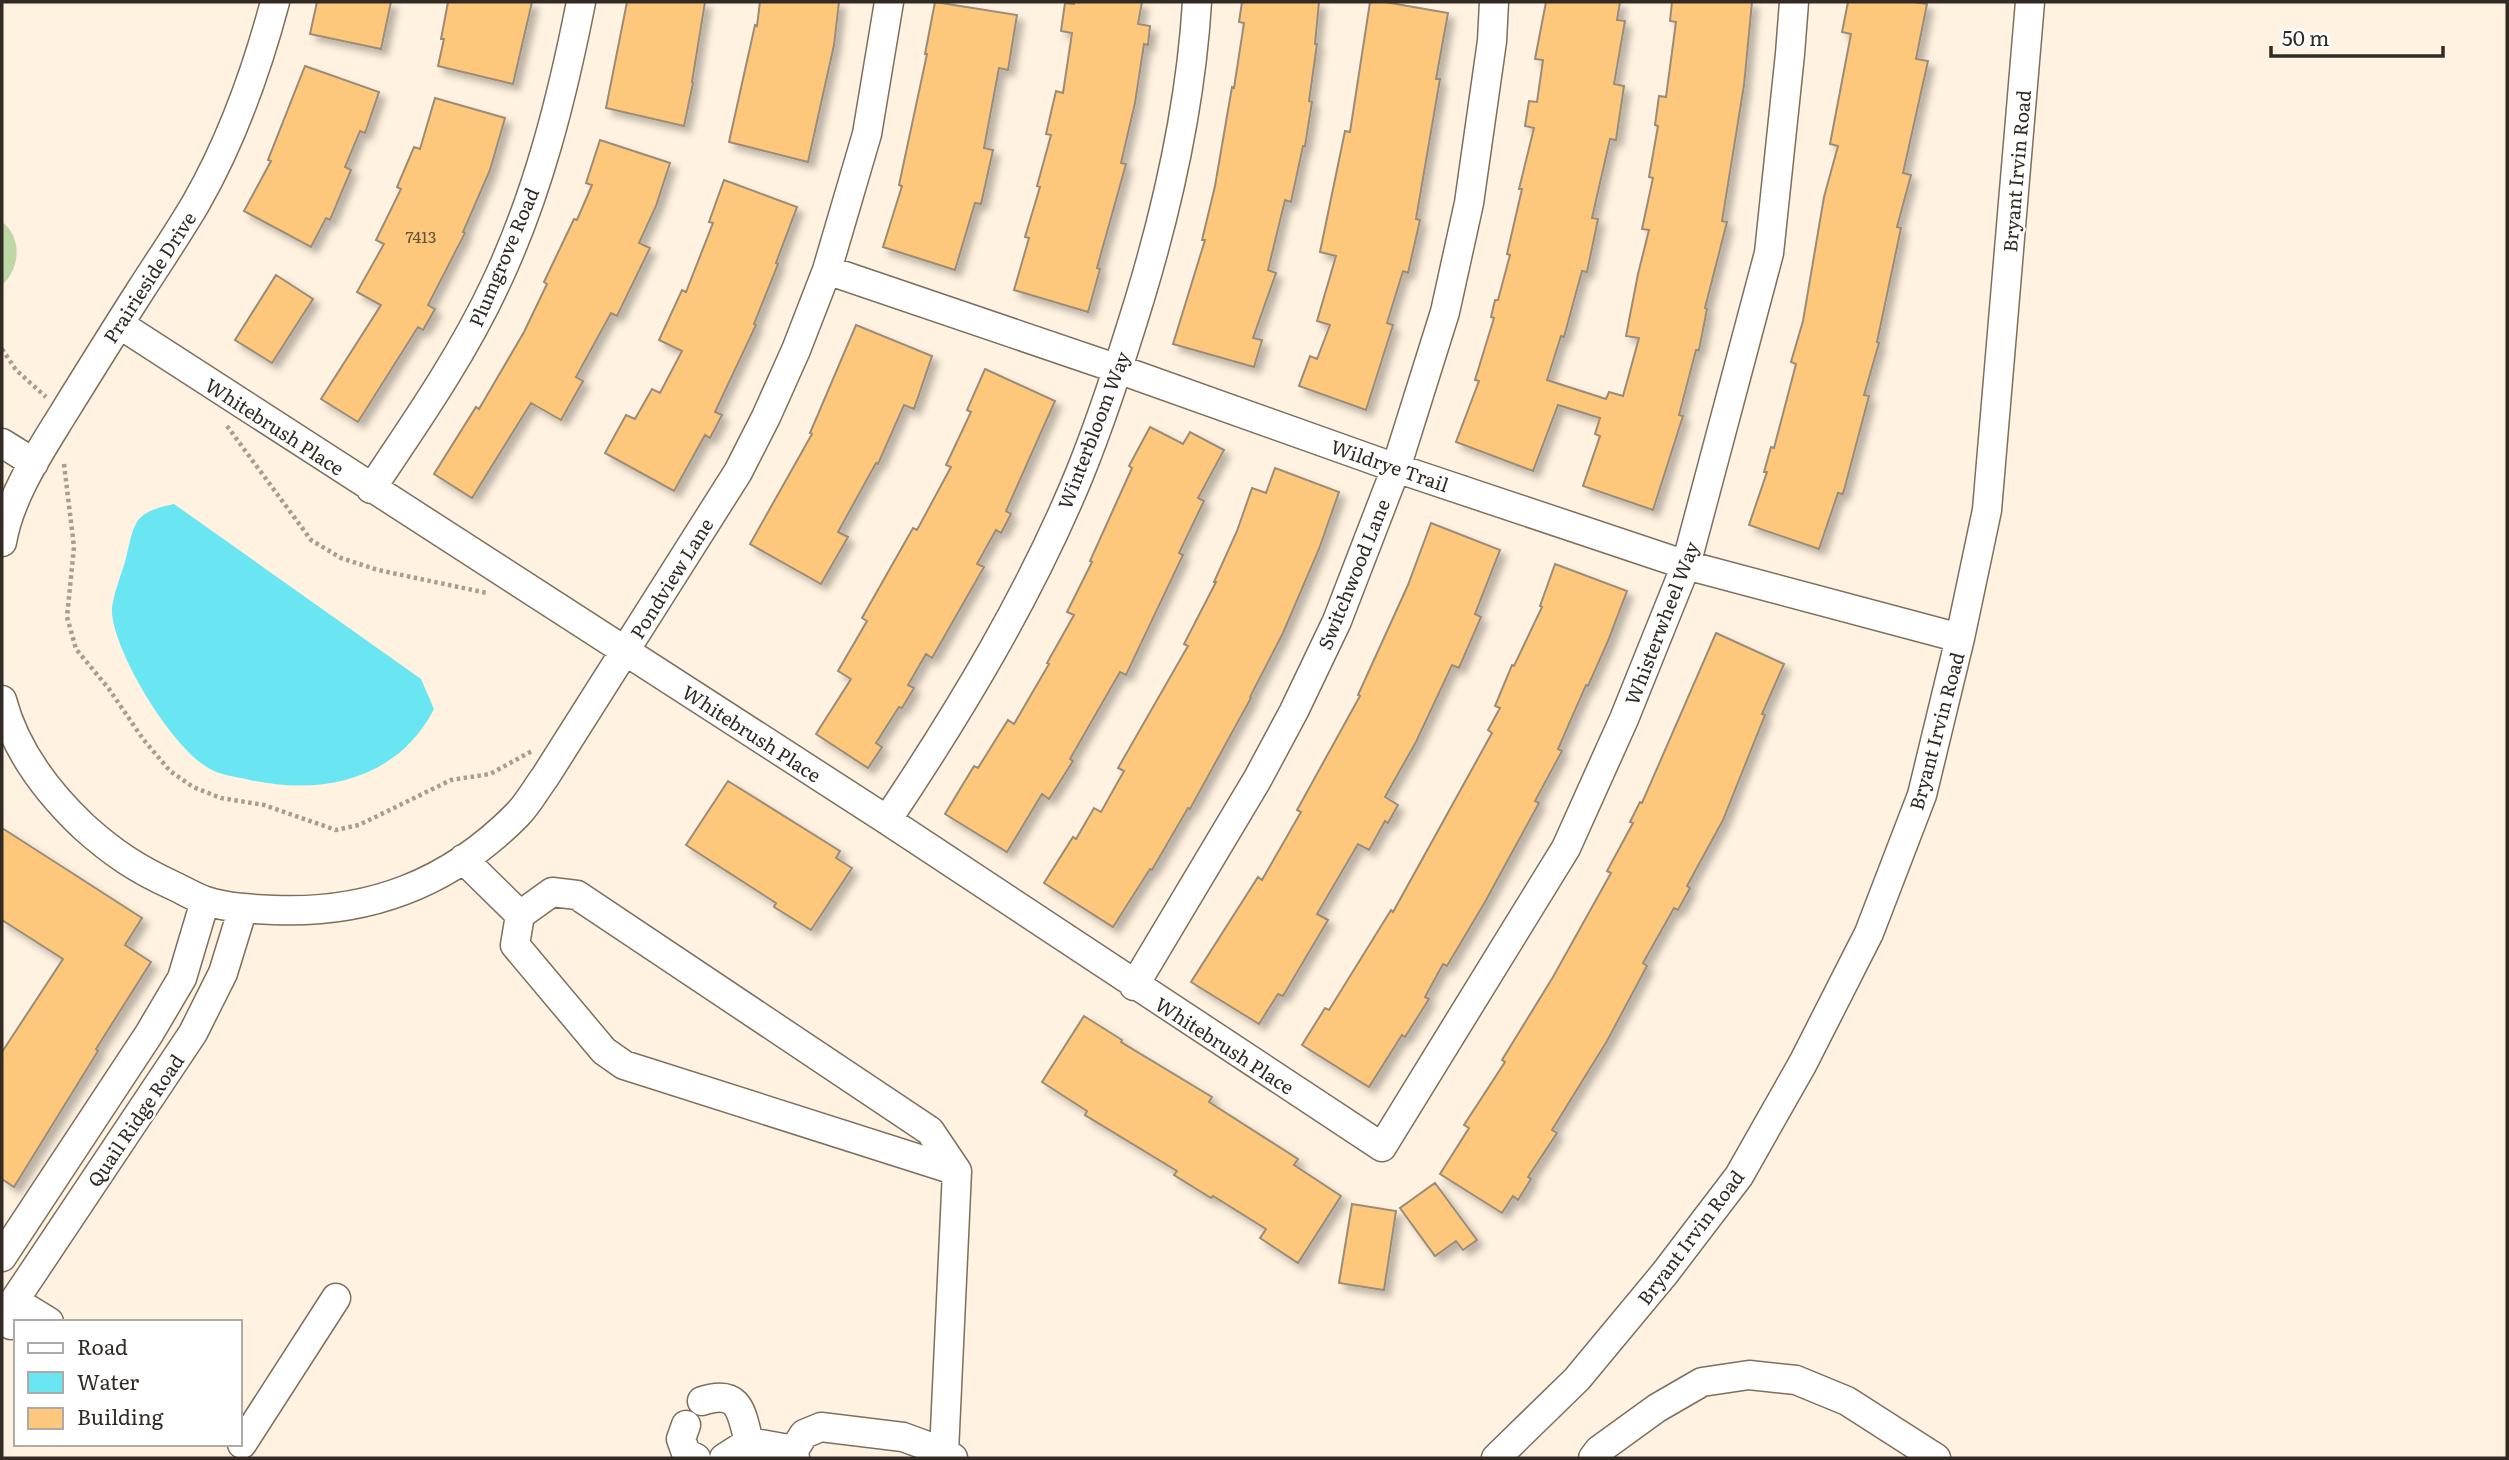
<svg xmlns="http://www.w3.org/2000/svg" width="2509" height="1460" font-family="Literata,serif">
  <defs>
    <filter id="shadow"><feDropShadow dx="6" dy="6" stdDeviation="3.5" flood-color="#0004"/></filter>
  </defs>
  <rect width="100%" height="100%" fill="#fff2e0"/>
  <!-- green -->
  <path fill="#bfd6a6" d="M2 222C23 238 20 269 2 285Z"/>
  <!-- water -->
  <path fill="#69e6f1" d="M174 504 421 679 434 709C398 779 323 796 250 780 239 777 225 776 214 771 176 755 115 655 112 613 111 601 121 575 125 562 135 523 131 513 174 504Z"/>
  <!-- building -->
  <path fill="#fdc87c" stroke="#9b8c79" stroke-width="2" filter="url(#shadow)" d="M317 2H391L381 49 310 34Z
    M448 2H532L513 84 438 66 444 39H441Z
    M627 2H705L692 82 693 83 684 126 606 108Z
    M760 2H839L834 45 808 162 729 142 755 25 757 26Z
    M935 2 1017 15 1008 70 999 68 984 148 993 150 981 204 975 203 955 270 883 247 902 186 899 185 927 54H925Z
    M1074 2H1142L1138 24 1150 26 1148 45 1144 44 1135 103 1121 163 1126 164 1097 268 1100 269 1088 312 1014 290 1029 238 1025 237 1040 187 1037 186 1051 135 1046 134 1056 91 1063 93 1072 33 1061 31 1065 3 1074 4Z
    M1242 2H1319L1315 44H1317L1309 101 1312 102 1305 146H1303L1291 202 1285 200 1268 270 1276 273 1253 338 1262 340 1254 367 1173 344 1205 240H1202L1215 186 1232 87 1234 88 1244 23 1239 22Z
    M1370 2H1385L1448 13 1436 79H1440L1416 219 1420 220 1408 273 1403 271 1387 323 1393 325 1366 410 1299 386 1310 356 1317 359 1330 325 1317 321 1336 256 1320 252 1345 131 1350 132Z
    M1546 2H1620L1617 20 1625 21 1614 84 1624 86 1616 140 1610 139 1592 218 1598 219 1587 272 1582 271 1564 337 1561 336 1547 380 1606 399 1609 392 1623 396 1639 338 1626 336 1638 274 1649 230 1642 229 1653 178 1649 177 1658 126 1655 125 1659 96 1666 97 1676 22 1670 21 1672 2H1752L1744 85 1722 221 1727 222 1705 308 1707 309 1699 350H1696L1679 415 1683 416 1653 510 1583 486 1600 436 1595 434 1600 418 1558 405 1533 471 1456 442 1479 381 1475 380 1494 318 1491 317 1495 300H1498L1510 255 1507 254 1522 189H1519L1534 128 1525 126 1529 101 1537 102 1543 60 1535 59Z
    M1848 2H1915L1927 4 1916 59 1928 61 1903 173 1911 175 1897 227 1901 228 1877 342 1879 343 1864 395 1869 396 1843 494 1838 493 1819 549 1749 525 1767 472H1764L1771 447 1774 448 1796 364 1791 362 1803 321 1824 197 1838 146 1830 144 1851 34 1842 32Z
    M305 66 379 92 365 133 360 131 345 167 351 170 330 220 326 218 311 247 244 211 271 161 268 160Z
    M435 98 505 118 490 170 463 232 465 233 428 305 435 309 423 330 418 327 358 422 321 399 381 305 357 292 384 244 376 240 401 189 397 187 414 147 420 149Z
    M600 140 670 163 656 206 639 243 650 248 617 316 611 313 576 377 583 381 561 420 531 403 472 498 434 474 476 407 479 409 524 332 547 284 544 282 574 219 577 220 592 185 586 183Z
    M724 180 797 207 776 263 778 264 754 324 756 325 715 412 722 415 710 438 705 435 674 491 605 453 626 415 635 419 652 389 660 393 682 351 659 340 682 290 686 292 713 223 709 222Z
    M276 275 313 299 272 363 235 340Z
    M856 325 932 356 914 409 904 405 878 464 876 463 838 532 848 537 821 584 750 544 812 434 810 433Z
    M985 369 1055 401 1006 511 1011 514 1001 533 996 530 977 564 984 567 932 658 926 654 908 685 914 688 902 708 899 707 876 743 882 747 868 768 816 734 851 679 838 671 867 621 862 618 913 528 917 530 951 467 946 465 971 412 967 410Z
    M1150 427 1183 444 1190 432 1224 450 1198 498 1204 501 1179 553 1183 555 1126 675 1120 672 1070 759 1073 761 1049 799 1042 794 1007 852 945 814 974 766 978 768 1008 720 1014 724 1049 664 1047 663 1074 615 1067 612 1092 562 1090 561 1132 468 1129 466Z
    M1275 468 1339 492 1319 549 1283 633 1250 697 1251 698 1190 809 1188 808 1152 870 1150 869 1113 927 1044 883 1073 837 1076 839 1094 808 1101 812 1124 771 1118 768 1188 646 1184 644 1216 582H1214L1237 531 1252 488 1266 493Z
    M1431 523 1500 550 1475 614 1481 617 1459 668 1452 665 1416 742 1385 797 1398 805 1388 823 1385 821 1369 850 1358 844 1317 914 1328 920 1283 996 1278 994 1259 1024 1191 982 1258 877 1262 880 1301 812 1297 810 1360 696 1358 695 1408 585Z
    M1555 564 1627 591 1608 641 1588 686 1586 685 1558 749 1562 751 1535 801 1539 803 1485 902 1447 966 1443 964 1425 997 1429 999 1405 1037 1402 1035 1369 1087 1302 1045 1325 1008 1329 1010 1391 910 1393 912 1492 733 1488 730 1500 708 1495 706 1512 665 1514 666 1542 607 1540 606Z
    M1716 633 1784 664 1762 714 1765 715 1723 820 1687 886 1690 888 1678 910 1674 908 1643 963 1647 966 1607 1041 1552 1130 1557 1133 1528 1177 1531 1179 1518 1200 1513 1196 1502 1213 1440 1174 1469 1128 1464 1125 1505 1062 1502 1060 1553 977 1611 873 1607 871 1633 823 1630 822 1640 802 1642 803Z
    M728 781 840 851 836 858 852 868 811 930 774 907 776 903 686 845Z
    M2 828 142 918 125 945 151 962 96 1049 98 1051 14 1187 2 1179V1052L63 959 2 920Z
    M1084 1016 1122 1040 1121 1042 1212 1097 1209 1102 1298 1159 1294 1165 1341 1196 1298 1263 1260 1238 1266 1229 1213 1196 1211 1198 1174 1175 1177 1171 1085 1115 1087 1111 1042 1082Z
    M1435 1183 1477 1240 1463 1250 1456 1241 1435 1256 1400 1208Z
    M1352 1204 1396 1211 1384 1290 1339 1283Z"/>
  <g fill="none" stroke-linecap="round" stroke-linejoin="round">
    <!-- minor casing -->
    <g stroke="#7d6f5c" stroke-width="31">
      <path id="minor" d="M827 270 1118 369 1396 468 1686 565 1960 638
        M119 324 887 820 1382 1147 1566 848 1624 719 1686 565 1769 253 1790 54 1794 2
        M2 443 34 463
        M371 489C416 422 462 356 496 283 538 194 562 98 581 2
        M2 542C10 496 39 453 63 414 89 372 115 330 142 288 160 260 179 232 196 203 232 140 256 73 275 2
        M2 700C15 750 47 792 84 827 113 853 137 869 172 885 183 890 194 897 206 901 228 908 251 909 274 910 369 914 449 884 517 815 528 804 536 789 545 777L738 472 766 417 796 350 827 270 867 134 889 2
        M887 820C960 711 1030 595 1080 473 1103 416 1122 357 1140 298 1169 202 1191 102 1197 2
        M463 859 520 915
        M1134 986 1257 780 1294 711 1337 621 1396 468 1445 312 1469 203 1492 41 1494 2
        M2 1257 149 1034 182 978 205 901
        M2 1319 193 1033 223 973 243 908
        M11 1325 28 1309 49 1322
        M702 1401C740 1389 741 1411 749 1442L794 1450
        M686 1425 681 1439 686 1453 696 1458
        M242 1444 336 1298
        M944 1452 957 1171 624 1065 604 1051 515 945 520 915 552 892 577 895 930 1131 957 1171
        M724 1458 749 1442
        M795 1458 794 1450 804 1434 821 1427 903 1437 944 1452 953 1458
        M1496 1458 1577 1379 1665 1273 1739 1176 1803 1063 1869 933 1922 795 1960 638 1987 510 2030 2
        M1593 1458 1599 1450 1657 1408 1702 1382 1749 1375 1796 1380 1847 1401 1936 1458"/>
    </g>
    <!-- path -->
    <path stroke="#a89e90" stroke-width="4.5" stroke-dasharray="3.5 3.5" stroke-linecap="butt" d="M2 349 16 370 46 397
      M227 426 311 540 341 558 378 570 487 593
      M64 464 74 547 67 617 76 649 109 689 143 739 170 771 193 787 221 798 264 805 336 830 359 825 451 780 490 774 532 751"/>
    <!-- minor -->
    <use href="#minor" stroke="#fff" stroke-width="28"/>
  </g>
  <g text-anchor="middle" dominant-baseline="central" stroke-width="5" stroke-linejoin="round" paint-order="stroke">
    <!-- number labels -->
    <g font-size="16" fill="#645239">
      <text x="421" y="236">7413</text>
    </g>
    <!-- street labels -->
    <g font-size="19" fill="#312b23" stroke="#fff">
      <text transform="translate(2016 171) rotate(-85)">Bryant Irvin Road</text>
      <text transform="translate(503 257) rotate(-67)">Plumgrove Road</text>
      <text transform="translate(149 277) rotate(-57)">Prairieside Drive</text>
      <text transform="translate(275 426) rotate(33)">Whitebrush Place</text>
      <text transform="translate(1093 430) rotate(-69)">Winterbloom Way</text>
      <text transform="translate(1390 465) rotate(19)">Wildrye Trail</text>
      <text transform="translate(1353 574) rotate(-68)">Switchwood Lane</text>
      <text transform="translate(671 578) rotate(-58)">Pondview Lane</text>
      <text transform="translate(1661 623) rotate(-69)">Whisterwheel Way</text>
      <text transform="translate(1936 731) rotate(-75)">Bryant Irvin Road</text>
      <text transform="translate(752 733) rotate(33)">Whitebrush Place</text>
      <text transform="translate(1225 1045) rotate(33)">Whitebrush Place</text>
      <text transform="translate(135 1120) rotate(-56)">Quail Ridge Road</text>
      <text transform="translate(1690 1237) rotate(-53)">Bryant Irvin Road</text>
    </g>
  </g>
  <!-- border -->
  <rect width="2509" height="1460" fill="none" stroke="#312b23" stroke-width="7"/>
  <!-- legend -->
  <rect x="14" y="1320" width="228" height="126" fill="#ffffff" stroke="#adaaa7" stroke-width="2"/>
  <rect x="28" y="1343" width="35" height="10" fill="#ffffff" stroke="#adaaa7" stroke-width="2"/>
  <text x="77" y="1355" font-size="21" fill="#312b23">Road</text>
  <rect x="28" y="1372" width="35" height="21" fill="#69e6f1" stroke="#adaaa7" stroke-width="2"/>
  <text x="77" y="1390" font-size="21" fill="#312b23">Water</text>
  <rect x="28" y="1408" width="35" height="21" fill="#fdc87c" stroke="#adaaa7" stroke-width="2"/>
  <text x="77" y="1425" font-size="21" fill="#312b23">Building</text>
  <!-- scale -->
  <path d="M2271 46v10h172v-10" fill="none" stroke="#312b23" stroke-width="3.5"/>
  <text x="2282" y="46" font-size="21" fill="#312b23" stroke="#ffffff" stroke-width="5" paint-order="stroke">50 m</text>
</svg>
